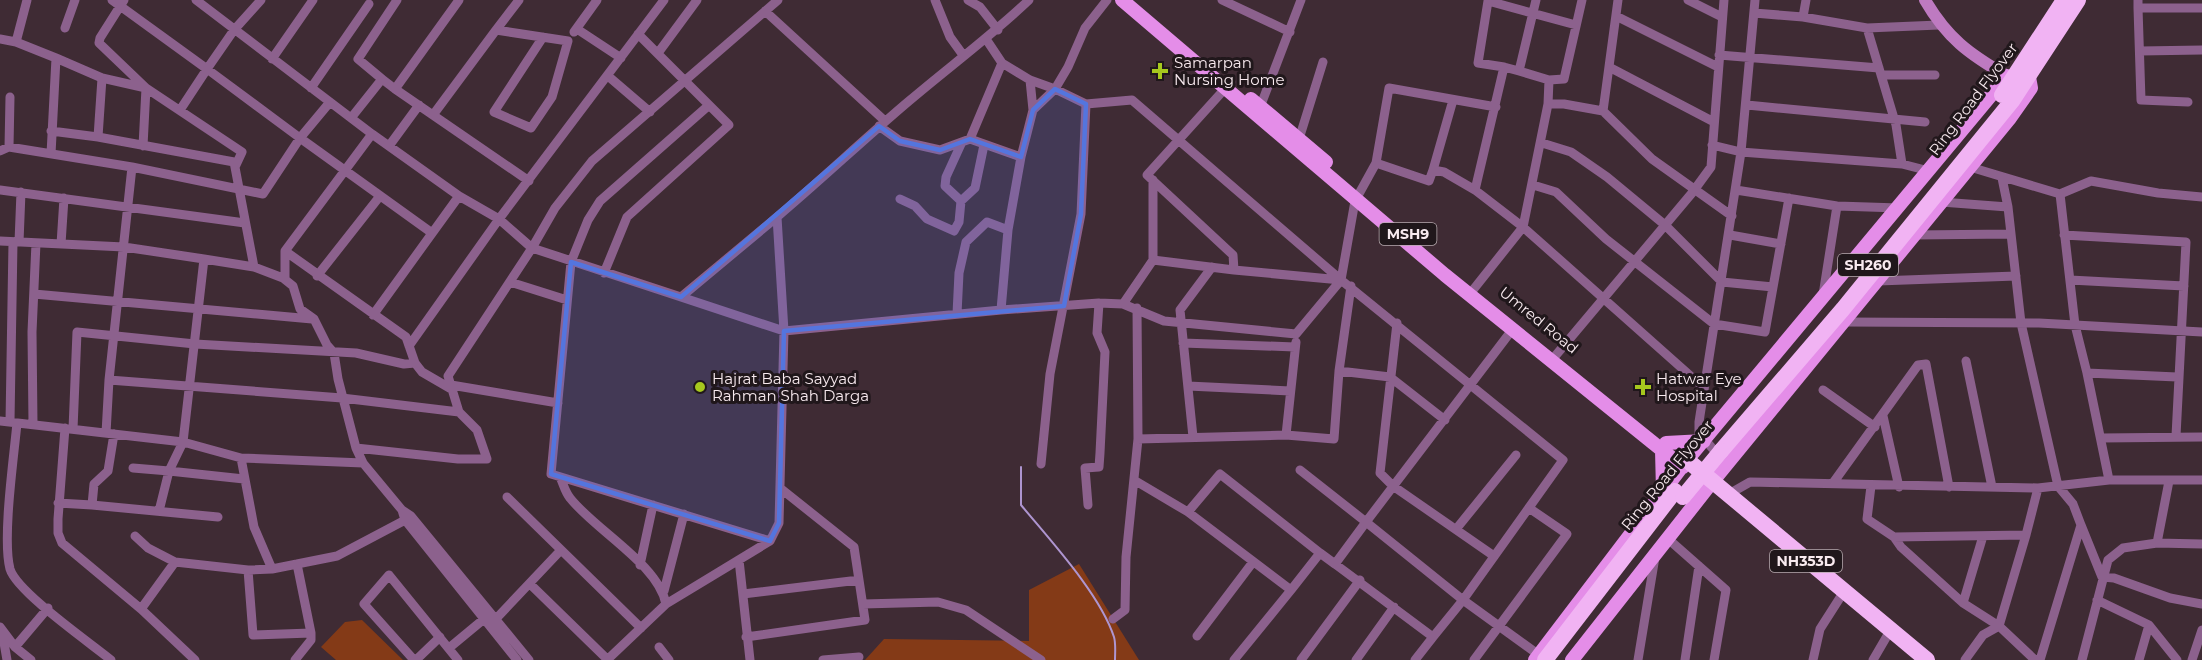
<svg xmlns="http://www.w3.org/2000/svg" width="2202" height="660" font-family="Montserrat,sans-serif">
  <rect width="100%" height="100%" fill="#3f2b34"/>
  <!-- green -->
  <path fill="#843a17" d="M1079 564 1139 660H865L884 639 1029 641V590Z
    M362 620 403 660H336L321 647 345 622Z"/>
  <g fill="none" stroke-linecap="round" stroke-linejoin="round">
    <!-- stream -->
    <path stroke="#ae95d0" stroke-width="2" d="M1021 467V505C1050 540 1100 594 1114 637 1116 644 1115 653 1115 660"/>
    <!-- street -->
    <path stroke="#8c618d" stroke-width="9" d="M112 0 207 69 234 30 261 0
      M124 0 100 38 99 43 146 88 143 146
      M196 0 372 134
      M459 0 395 89 529 181
      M935 0 950 37 963 55
      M968 0 980 7 998 30
      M1222 0 1290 32
      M1536 0 1519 71 1504 67 1475 190 1523 227 1703 387
      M1688 0 1722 17
      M1806 0 1803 17 1867 28 1939 25
      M2138 0V8H2202
      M2138 8 2141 100 2188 102
      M765 11 885 121
      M1754 13 1803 17
      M1616 16 1718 67
      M65 28 75 0
      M1867 28 1896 125 1902 164 1929 171
      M577 29 621 58
      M496 30 519 0
      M574 32 597 0
      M0 39 16 42 27 0
      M986 39 1002 63 1030 80 1055 89 1068 67 1085 28 1107 0
      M16 42 56 58 51 154
      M2140 51 2202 50
      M658 53 697 0
      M1719 55 1879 68
      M272 59 313 0
      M1504 67 1478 63 1488 1 1576 25
      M1609 67 1714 122
      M1519 71 1549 80 1548 104
      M1881 75H1935
      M608 76 650 112
      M102 78 146 88 242 152 235 167
      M382 79 358 59 397 0
      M1030 80 1033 110
      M1549 80 1564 79 1582 0
      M1231 82 1147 175 1233 255 1234 270 1341 280
      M311 88 369 4
      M330 102 300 138 432 233
      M1747 105 1925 122
      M708 106 600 201 588 220 571 262 551 474 770 541
      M1259 110 1301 0
      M1603 111 1652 159 1732 216
      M433 115 496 30 568 41 552 97 531 128 494 112 543 37
      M351 118 382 79 395 89
      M879 126 900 141 940 150 970 139 1021 157 1033 110 1055 89 1086 104 1132 100 1341 280 1563 460 1463 600 1539 655
      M51 131 98 137 102 78 56 58
      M98 137 234 162 254 267
      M970 139 1002 63
      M1299 139 1323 62
      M1542 143 1571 152 1607 177 1665 225 1722 282 1773 287
      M1712 145 1741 152 1902 164
      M389 146 419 105
      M9 147 10 97
      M0 151 9 147 132 167 109 380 342 398 459 412
      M1376 163 1429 181 1433 170 1444 172 1475 190
      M132 167 263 194 300 138 207 69 180 110
      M1970 167 2060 194
      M1433 170 1453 100
      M2002 178 2008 207
      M1153 180V260L1234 270
      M1533 185 1556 192 1606 239 1714 324 1765 332 1789 198
      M0 190 245 223
      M1736 190 1837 206 1899 208
      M900 199 915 206 927 219 954 231 959 222 961 201 945 186 946 177 962 142
      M961 201 975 188 984 145
      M1941 202 2008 207 2021 323 2058 486 2073 504 2081 525 2040 660
      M1008 230 1021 157
      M1730 235 1781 244
      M1914 235 2011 234
      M2064 235 2186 242 2176 436
      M0 241 124 247 204 259
      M19 242 21 192
      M61 244 64 198
      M604 273 627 217 729 125 638 34
      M317 276 380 196
      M285 279V251
      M2070 280 2184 286
      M1878 281 2016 276
      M510 282 567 300
      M34 294 312 319
      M1469 295 1523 227 1548 104H1564L1603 111 1618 0
      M1823 295 1837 206
      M681 297 784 331 1001 310 1099 303 1123 304 1164 321 1296 334 1341 280 1355 201 1376 163 1389 88 1496 107
      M1123 304 1153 260
      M1137 308 1138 439 1286 435 1334 439 1339 371 1351 286
      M957 314 959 273 966 242 987 222 1008 230 1001 310
      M373 315 459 196
      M1845 322 2039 323 2202 332
      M1397 323 1380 473 1393 486 1494 556
      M1183 343 1295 347
      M409 346 499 219 664 0
      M1551 361 1692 193 1711 167 1724 0
      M1966 361 1992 487
      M1339 371 1390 377 1445 420
      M2087 373 2177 377
      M451 385 558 403
      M1188 386 1290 391
      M453 390 422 372 415 363 406 337 285 251 372 134 459 196 499 219 532 248 681 297 777 217
      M1823 390 1875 427
      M1883 416 1899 487
      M0 421 183 442 241 458 363 463 402 510 411 516 529 660
      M10 422 13 242
      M17 423C14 456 2 539 10 569 17 592 89 642 111 660
      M33 424 32 332 36 243
      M65 428 58 519V533L62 543 141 609 195 660
      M73 429 77 332 195 344 356 353 404 364 415 363
      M106 433 109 380
      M114 434 108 471 94 484 92 505 218 517
      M1286 435 1296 342
      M1193 437 1180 310 1212 267
      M2101 438 2202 437
      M1720 457 1699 433V422L1741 152 1755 0
      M363 463 356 448 458 459H487L477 430 459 412 448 376 532 248 555 208 592 161 778 0
      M1041 464 1050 374 1081 214 1086 104
      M133 468 169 471 159 511
      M560 477C563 483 565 492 570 498 595 530 658 564 666 604
      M244 479 169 471 183 442 204 259 254 267 283 278 293 286 300 309 314 319 327 345 334 353 338 379 356 448
      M1134 480 1188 512 1291 590 1320 553 1335 564 1366 522 1300 470
      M2109 480 2087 373 2075 325 2060 194 2091 181 2158 193 2202 197
      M1833 483 1918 365 1926 364 1949 487
      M1871 486 1867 519 1894 537 2026 535 2038 488
      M780 488 854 547 859 580
      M1729 494 1750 482 2038 488 2109 480H2202
      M507 497 641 628
      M58 503 92 505
      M1088 505 1085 468 1099 467 1100 453 1105 352 1097 333 1099 303
      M402 510 405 520 517 660
      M1188 512 1220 474 1320 553
      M2081 525 2102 577 2114 578 2170 598 2202 604
      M1457 528 1516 455
      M135 536 148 548 175 562
      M1894 537 1901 547 1963 603 1999 626 2035 660
      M1667 538 1726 590 1714 660
      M2157 543 2202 544
      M739 560 750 660
      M297 564 311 633
      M1335 564 1433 637 1463 600 1366 522 1512 330
      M640 565 653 505
      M272 569 337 556 409 518
      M248 570 253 635 311 633V640L295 660
      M530 584 608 660
      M664 591 684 514
      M743 594 859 580 865 620 746 637
      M2097 600 2149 625 2177 660
      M1963 603 1983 536
      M863 604 938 602 966 610 1041 660
      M141 609 175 562 248 570 272 569 254 527 241 458
      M1113 619 1125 610 1126 557 1138 439
      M492 623 561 550
      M0 627 15 647 31 660
      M2 631 7 660
      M1197 636 1253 562
      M15 647 48 608
      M659 647 669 660
      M449 648 484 619
      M414 660 364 604 389 575 458 660
      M416 660 440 637
      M607 660 666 604 770 541 779 523 784 331 777 217C822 179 864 139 909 101 949 67 991 36 1029 0
      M823 660 859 657
      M1234 660 1291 590
      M1301 660 1360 580
      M1356 660 1394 607
      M1415 660 1433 637
      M1474 660 1567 534 1529 508
      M1638 660 1655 557
      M1685 660 1699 566
      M1813 660 1820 629 1843 593
      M1873 660 1887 636
      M1965 660 1983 635 1999 626 2026 535
      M2082 660 2108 560 2123 548 2157 543 2169 481
      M2139 660 2149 625
      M2192 660 2202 630"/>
    <!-- secondary -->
    <path stroke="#be7ac1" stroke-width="12" d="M1925 0C1947 38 1969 54 2007 76"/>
    <!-- primary -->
    <path stroke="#e48de8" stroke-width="14" d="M1122 0 1445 275 1683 467
      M1251 99 1326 162
      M1666 443 1704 441
      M1662 450 1663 491
      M1535 660 1687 460 2007 76
      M1572 660 1709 486 2010 118 2031 88 2029 77"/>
    <!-- highway -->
    <path stroke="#f1b3f3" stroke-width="16" d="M2002 95 2064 0
      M1721 451 1843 309 2012 101 2078 0
      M1687 460 1927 660
      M1545 660 1675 491"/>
    <!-- highway-bridge -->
    <path stroke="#f1b3f3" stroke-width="16" d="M1683 497 1721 451"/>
  </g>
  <!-- marked area -->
  <path fill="#5475de" fill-opacity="0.2" stroke="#5475de" stroke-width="4.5" stroke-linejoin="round" d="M1055 89 1086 104 1081 214 1064 306 784 331 779 523 770 541 551 474 571 262 681 297 879 126 900 141 940 150 970 139 1021 157 1033 110Z"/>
  <!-- markers -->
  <g fill="#a7c81e" stroke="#20171b" stroke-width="2">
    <path d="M1157 62h6v6h6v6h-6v6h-6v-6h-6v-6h6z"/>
    <circle cx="700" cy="387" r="6"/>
    <path d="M1640 378h6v6h6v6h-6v6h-6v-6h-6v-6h6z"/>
  </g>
  <g text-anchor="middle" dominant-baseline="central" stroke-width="6" stroke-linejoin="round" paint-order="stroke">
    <!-- shield labels -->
    <g fill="#20171b" stroke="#b7abaf" stroke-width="1.5">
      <rect x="1379.5" y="223" width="57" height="22" rx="4.5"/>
      <rect x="1838" y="254" width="60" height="22" rx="4.5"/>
      <rect x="1770" y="550" width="72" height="22" rx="4.5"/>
    </g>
    <g font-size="14" font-weight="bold" fill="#f8eaef">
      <text x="1408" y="234">MSH9</text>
      <text x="1868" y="265">SH260</text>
      <text x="1806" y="561">NH353D</text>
    </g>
    <!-- poi labels -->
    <g font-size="15" fill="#f8eaef" stroke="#20171b" text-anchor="start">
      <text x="1174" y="62">Samarpan<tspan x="1174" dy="17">Nursing Home</tspan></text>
      <text x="712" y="378">Hajrat Baba Sayyad<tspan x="712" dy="17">Rahman Shah Darga</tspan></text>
      <text x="1656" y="378">Hatwar Eye<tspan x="1656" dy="17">Hospital</tspan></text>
    </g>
    <!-- street labels -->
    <g font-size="15" fill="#f8eaef" stroke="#20171b">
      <text transform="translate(1973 99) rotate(-53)">Ring Road Flyover</text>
      <text transform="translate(1539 320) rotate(39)">Umred Road</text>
      <text transform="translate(1667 475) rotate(-51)">Ring Road Flyover</text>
    </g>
  </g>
</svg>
